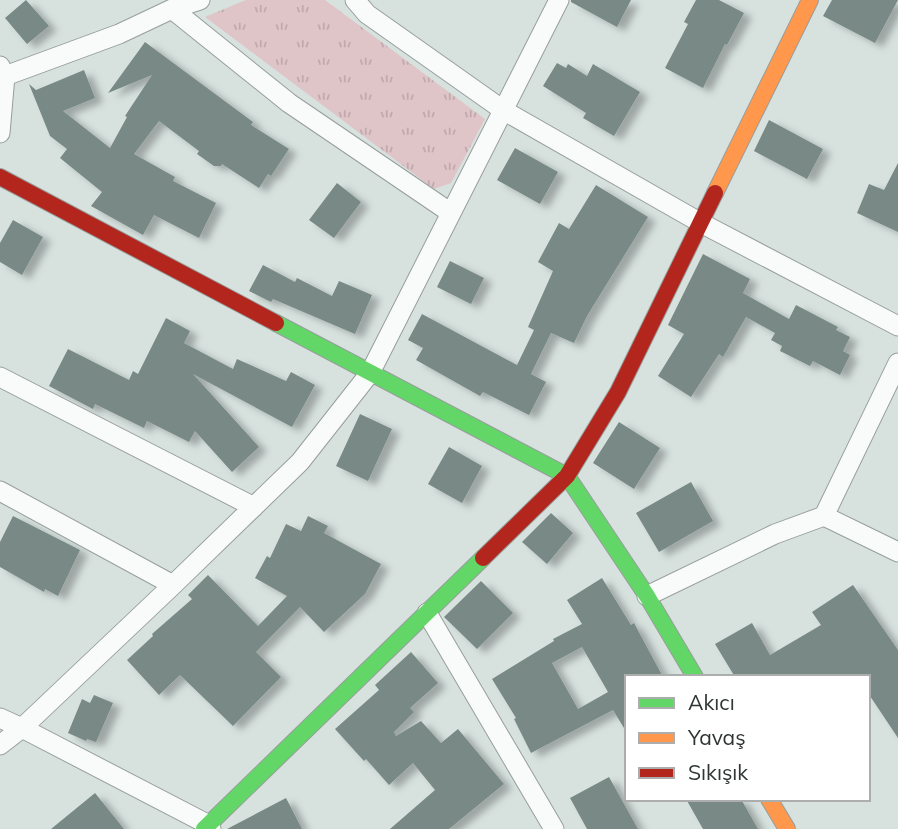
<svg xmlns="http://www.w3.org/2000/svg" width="898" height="829" font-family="Mulish,sans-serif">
  <defs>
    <pattern id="park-tufts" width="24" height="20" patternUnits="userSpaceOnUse" patternTransform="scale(1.75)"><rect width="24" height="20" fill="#dfc4c8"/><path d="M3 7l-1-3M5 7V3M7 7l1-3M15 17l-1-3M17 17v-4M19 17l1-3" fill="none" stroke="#c0a9ac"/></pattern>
    <filter id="shadow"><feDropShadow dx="8" dy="4.5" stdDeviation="3.5" flood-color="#0004"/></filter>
  </defs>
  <rect width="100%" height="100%" fill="#d7e2df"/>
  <!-- park -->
  <path fill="url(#park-tufts)" d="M246 0H325L485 119 451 183 434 189 205 17Z"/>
  <!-- building -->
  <path fill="#798985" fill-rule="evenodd" filter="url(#shadow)" d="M26 0 49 26 27 44 5 18Z
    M571 0H631L617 27 571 2Z
    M696 0H719L744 13 727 45 725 44 703 88 665 68 688 24 684 22Z
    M832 0H898L875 43 823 16Z
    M145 42 253 122 251 125 289 149 271 176 268 174 259 188 222 164 221 166H214L197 154 199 151 159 121 134 154 175 177 173 181 216 203 199 238 154 215 143 235 91 206 102 192 60 158 67 149 50 136 29 84 36 90 84 70 95 98 63 111 110 148 127 117 125 116 152 75 108 93Z
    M557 63 566 68 568 64 587 76 593 64 640 92 614 136 583 118 586 113 543 86Z
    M769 120 823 149 807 179 754 151Z
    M515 148 558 172 540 204 497 180Z
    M898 163V232L857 213 869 184 884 190Z
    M337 183 361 202 334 238 309 220Z
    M596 185 648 217 587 316 574 343 551 333 531 374 546 382 529 415 483 392 480 396 416 360 423 348 408 340 422 314 517 365 534 330 528 327 553 271 538 262 559 223 569 229Z
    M13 220 43 237 22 275 0 262V243Z
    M703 254 750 279 743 293 789 319 796 305 838 327 836 330 850 337 843 351 850 355 840 375 813 361 810 366 780 351 782 346 771 340 775 333 746 317 723 357 719 354 691 397 658 376 684 334 668 325Z
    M450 261 484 278 471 304 437 287Z
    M263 265 295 282 297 278 332 296 339 281 372 295 355 334 273 299 271 302 249 291Z
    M166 318 190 331 184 343 233 369 237 359 286 381 291 372 315 385 292 427 193 374 259 447 232 472 195 431 189 442 147 421 144 428 95 404 93 409 49 386 68 349 129 380 133 371 138 374Z
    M360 414 392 429 368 481 336 466Z
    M619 422 660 448 634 489 593 463Z
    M449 447 482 466 462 503 428 484Z
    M691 482 713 521 659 552 636 513Z
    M551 513 573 533 547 564 522 542Z
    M13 516 80 550 58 596 45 589 44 592 0 567V542Z
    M308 516 328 526 324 533 381 564 365 594 324 632 300 607 256 652 281 677 233 726 180 675 159 695 127 660 153 636 152 634 192 599 188 595 208 575 258 626 287 596 255 578 267 556 270 558 286 524 301 531Z
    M602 578 631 625 634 623 663 677H627V733L613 710 531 753 514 719 516 718 492 679 554 641 553 639 582 624 567 600ZM582 647 608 692 578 709 552 663Z
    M481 581 513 613 477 649 444 617Z
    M853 585 898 650V738L868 693V677H735L715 644 752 623 770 655 821 625 812 612Z
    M411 652 438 683 410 708 414 712 394 732 396 736 421 721 441 743 458 729 504 784 449 829H390L435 790 413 763 389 785 366 759 364 761 335 729 379 690 375 685Z
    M94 695 113 703 96 742 87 739 86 741 68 733 82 699 90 703Z
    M609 777 638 829H587L570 798Z
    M95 793 124 829H51Z
    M286 798 302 829H227Z
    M686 799H741L758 829H703Z"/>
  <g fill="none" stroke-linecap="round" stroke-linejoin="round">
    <!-- street casing -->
    <g stroke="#979e9c" stroke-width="21">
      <path id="street" d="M355 0 367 14 503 110 701 223 898 326
        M172 9 289 103 451 213
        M0 66 5 76 0 133
        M5 76 119 34 172 9 200 0
        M0 377 254 507
        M0 491 173 585
        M824 516 898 363
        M647 596 775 534 824 516 898 552
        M427 613 554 829
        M0 718 22 728 209 825 211 829
        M0 745 22 728 173 585 300 462 370 373 559 0"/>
    </g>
    <!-- fast casing -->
    <g stroke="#979e9c" stroke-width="18">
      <path id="fast" d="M276 323 567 476 647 596 695 677
        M204 829 483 558"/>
    </g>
    <!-- slow casing -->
    <g stroke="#979e9c" stroke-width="18">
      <path id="slow" d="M715 193 810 0
        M769 799 787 829"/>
    </g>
    <!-- jam casing -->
    <g stroke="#979e9c" stroke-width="18">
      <path id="jam" d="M0 177 276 323
        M483 558 567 476 618 392 715 193"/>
    </g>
    <!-- street -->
    <use href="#street" stroke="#f9fbfa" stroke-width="19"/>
    <!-- fast -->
    <use href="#fast" stroke="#63d668" stroke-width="16"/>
    <!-- slow -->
    <use href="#slow" stroke="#ff974d" stroke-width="16"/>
    <!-- jam -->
    <use href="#jam" stroke="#b3261e" stroke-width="16"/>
  </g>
  <!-- legend -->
  <rect x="625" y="675" width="245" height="126" fill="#ffffff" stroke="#abaead" stroke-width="2"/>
  <rect x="639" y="698" width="35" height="10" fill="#63d668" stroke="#abaead" stroke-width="2"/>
  <text x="688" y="710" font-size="21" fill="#2e3533">Akıcı</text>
  <rect x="639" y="733" width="35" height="10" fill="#ff974d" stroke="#abaead" stroke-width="2"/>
  <text x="688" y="745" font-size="21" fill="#2e3533">Yavaş</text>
  <rect x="639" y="768" width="35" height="10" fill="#b3261e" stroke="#abaead" stroke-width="2"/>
  <text x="688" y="780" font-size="21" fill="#2e3533">Sıkışık</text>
</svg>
